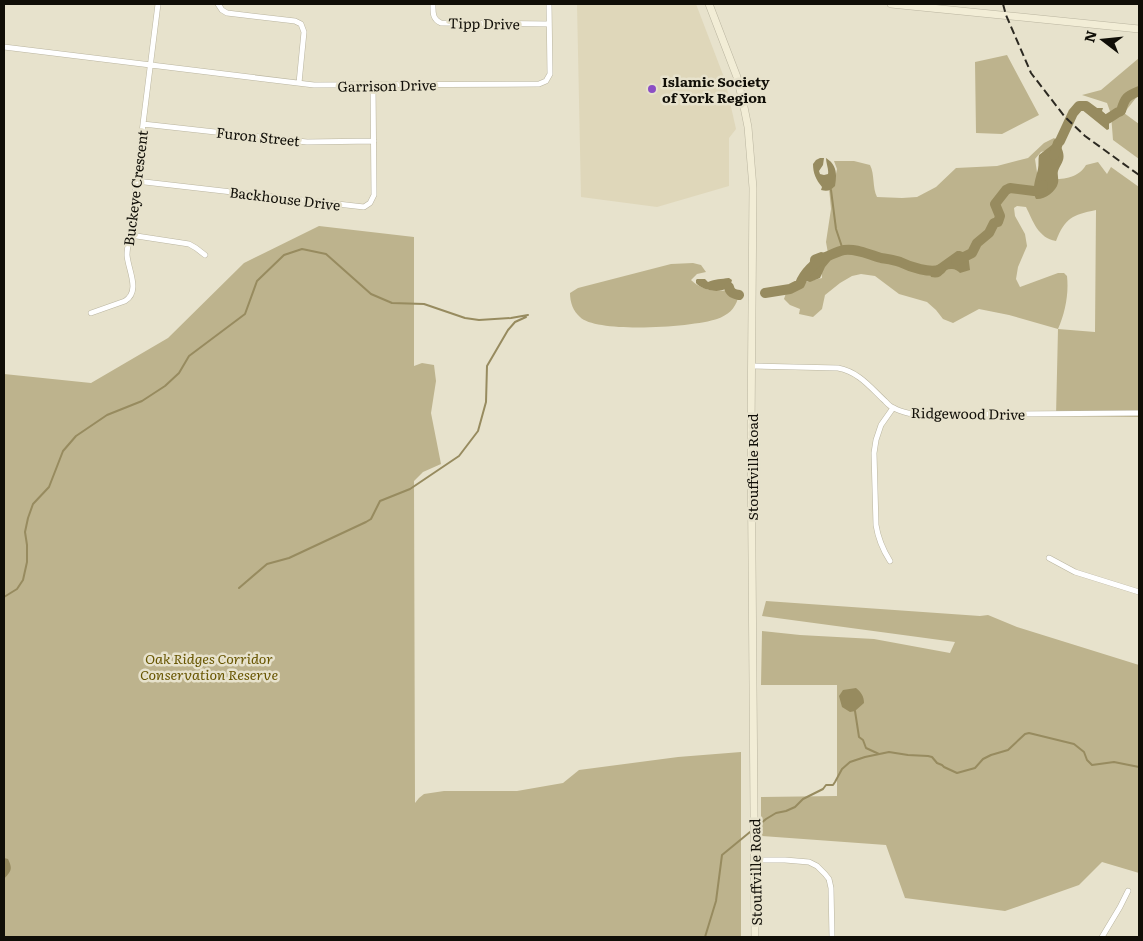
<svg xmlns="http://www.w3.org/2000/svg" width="1143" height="941" font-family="Literata,serif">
  <rect width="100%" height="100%" fill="#e7e2cc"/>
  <!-- built -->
  <path fill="#dfd7ba" d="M577 4H696L725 80 736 129 729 138V186L657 207 581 197Z"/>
  <!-- green -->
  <path fill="#bdb38d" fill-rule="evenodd" d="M1007 55 1039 115 1002 134 976 133 975 62Z
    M1139 58V94L1124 113 1139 124V159L1113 140 1111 114 1107 103 1082 95 1101 90Z
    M1054 138 1059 142 1048 150 1041 152 1035 159 1038 179C1055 179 1076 182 1086 165L1098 162 1107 174 1111 167 1139 187V417L1056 416 1058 329 1009 315 979 309 953 323 943 319 936 310 927 302 899 294 875 276 861 274 852 276 840 283 825 295 822 309 813 317 799 314 800 309 790 305 784 299 787 290 802 283 822 278 821 268 829 259 826 242 831 209 829 188H833L837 169 834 161H854L870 165C875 175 872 187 877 197L902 198 917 197 936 187 956 168 997 166 1028 158 1044 143ZM1017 206 1026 207C1033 221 1038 238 1056 241 1065 218 1072 215 1096 210L1095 332 1058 329C1065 313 1069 294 1067 276L1064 273H1058L1020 287 1016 279 1018 267 1027 246 1025 234 1015 216 1014 208Z
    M319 226 414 237V366L422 363 434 365 436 381 431 413 441 464 423 472 414 481 415 803 419 798 424 794 444 791H517L563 783 579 770 678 757 741 752V937H4V374L91 383 168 338 244 263Z
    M693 263 701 265 706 272 697 274 691 280C703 291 717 293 732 289L738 298C735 309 728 315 717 319 694 327 597 334 580 317 573 311 570 302 570 293L578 288 671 264Z
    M766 601 980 616 988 615 1017 627 1139 665V873L1102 862 1079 885 1005 911 905 898 886 845 761 836V797L837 796V685H761L762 631 800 635 874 639 950 653 955 642 762 616Z"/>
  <!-- water -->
  <path fill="#978b5f" d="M1085 101 1096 108H1103L1102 111 1111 119 1109 121V129L1107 130 1081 109 1079 104Z
    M1057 141C1061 146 1065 153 1063 160 1062 164 1059 167 1058 171 1057 175 1059 179 1058 183 1056 192 1044 200 1036 199 1031 190 1036 178 1038 169 1039 164 1038 160 1039 155Z
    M820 158H824L823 165 819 171 820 174 824 175 828 174C829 170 826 163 826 158 837 165 837 174 835 186 831 190 828 192 821 190L822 187C816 180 813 173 813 164L816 160Z
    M957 251H960L968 254 970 270 960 273C958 271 955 269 952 269 942 268 945 280 931 277L929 271Z
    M821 252 826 253 831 257 830 261 825 267 820 278 810 282 802 280 801 274C803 272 806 270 808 268 813 258 805 257 821 252Z
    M729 278 732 280C729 296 704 292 696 283V280L697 279H705L708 282C715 279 721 279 729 278Z
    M856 688C861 692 864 696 864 703L855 711 850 712 842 707 839 696 843 690Z
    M4 858 8 859C13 869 11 871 4 879Z"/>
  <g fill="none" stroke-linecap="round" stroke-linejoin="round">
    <!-- stream -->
    <path stroke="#978b5f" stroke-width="2" d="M831 190 836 229 843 250
      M239 588 267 564 289 558 366 522 371 519 380 501 410 489 459 456 478 431 486 402 487 366 508 330 515 322 526 317
      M4 597 17 589 23 580 27 562V545L25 532 28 518 33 504 49 487 63 451 76 436 107 415 142 401 165 386 179 373 189 356 245 314 257 281 284 255 302 249 326 254 371 294 392 303 424 304 465 318 479 320 511 318 528 315
      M855 711 859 737 863 740 866 748 879 754
      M759 825 766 819 776 813 786 811 795 807 803 799 823 789 826 785H833L835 782 842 769 850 762 865 757 889 752 908 755 928 756 932 757 937 763 942 765 944 767 957 773 975 768 983 759 991 755 1008 750 1025 734 1029 733 1074 744 1084 752 1087 760 1092 765 1114 762 1139 767
      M705 937 716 901 722 855 750 832"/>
    <!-- river -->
    <path stroke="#978b5f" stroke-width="10" d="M1054 155 1058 143 1060 141 1073 113 1079 106H1086L1105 120C1112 117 1115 113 1121 111 1125 97 1127 96 1139 91
      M956 261 972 253 977 243 989 233 994 223 998 222 1000 216 995 204 1006 190 1010 188 1034 191 1042 190 1043 185
      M729 287C730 293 734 294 739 295
      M765 293 790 289 800 284C804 273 815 262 826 257 831 255 838 251 844 250 857 248 869 255 881 258 887 259 895 260 900 262 910 267 931 274 941 269"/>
    <!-- street casing -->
    <g stroke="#bab5a0" stroke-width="6">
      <path id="street" d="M218 4 222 10 227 13 295 21 301 24 304 32 299 83
        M433 4C433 12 432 19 441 23L549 24
        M4 47 314 85 539 84 546 81 550 74 549 4
        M143 124 307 142 374 141
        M136 181 364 207 370 203 374 195 373 85
        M130 235 189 244 196 248 205 255
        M91 313 125 301C141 291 128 270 127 255 127 248 129 241 130 235L143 124 158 4
        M752 366 838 368C859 372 870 387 885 401 887 403 890 407 894 408 900 412 909 413 916 415L1139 413
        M1049 558 1075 572 1139 592
        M890 561C883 550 878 538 876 525L874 453 876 440 881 425 893 408
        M755 860H785L809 862 817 866 825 874 829 879 831 888 832 937
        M1102 937 1120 907 1128 891"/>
    </g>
    <!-- secondary casing -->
    <g stroke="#bab5a0" stroke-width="8">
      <path id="secondary" d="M709 4 737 77 743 102 748 127 753 188 751 431 755 937
        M891 4 1139 29"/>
    </g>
    <!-- street -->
    <use href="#street" stroke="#fff" stroke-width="5"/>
    <!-- secondary -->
    <use href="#secondary" stroke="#f2edd6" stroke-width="7"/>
    <!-- rail -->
    <path stroke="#2c2921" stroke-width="2" stroke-dasharray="8 4" stroke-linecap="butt" d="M1003 4 1006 15 1031 73 1065 117 1085 136 1139 175"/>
  </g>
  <!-- markers -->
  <circle fill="#8b4ec4" stroke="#e7e2cc" stroke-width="2" cx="652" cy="89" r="5"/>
  <g text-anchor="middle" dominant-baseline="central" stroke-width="5" stroke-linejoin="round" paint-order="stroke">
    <!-- street labels -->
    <g font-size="14" fill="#100e07" stroke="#e7e2cc">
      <text transform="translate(484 23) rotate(1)">Tipp Drive</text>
      <text transform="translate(387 85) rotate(-1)">Garrison Drive</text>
      <text transform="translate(258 136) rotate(6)">Furon Street</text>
      <text transform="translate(135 188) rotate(-83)">Buckeye Crescent</text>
      <text transform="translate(285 198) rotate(7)">Backhouse Drive</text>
      <text transform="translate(968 413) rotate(1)">Ridgewood Drive</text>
      <text transform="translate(752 467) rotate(-90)">Stouffville Road</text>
      <text transform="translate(755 872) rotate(-91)">Stouffville Road</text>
    </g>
    <!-- poi labels -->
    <g font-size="14" font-weight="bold" fill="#100e07" stroke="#e7e2cc" text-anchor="start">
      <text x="662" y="81">Islamic Society<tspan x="662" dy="16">of York Region</tspan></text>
    </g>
    <!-- park labels -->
    <g font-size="14" font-style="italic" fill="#675500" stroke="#e7e2cc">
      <text x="209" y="658">Oak Ridges Corridor<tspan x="209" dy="16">Conservation Reserve</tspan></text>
    </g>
  </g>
  <!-- border -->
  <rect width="1143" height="941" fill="none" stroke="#100e07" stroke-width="10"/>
  <!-- north arrow -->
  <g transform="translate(1103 40) rotate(286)" stroke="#e7e2cc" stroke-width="4" paint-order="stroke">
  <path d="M0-4L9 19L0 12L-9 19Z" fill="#100e07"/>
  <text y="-8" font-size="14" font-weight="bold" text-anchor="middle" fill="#100e07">N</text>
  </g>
</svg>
